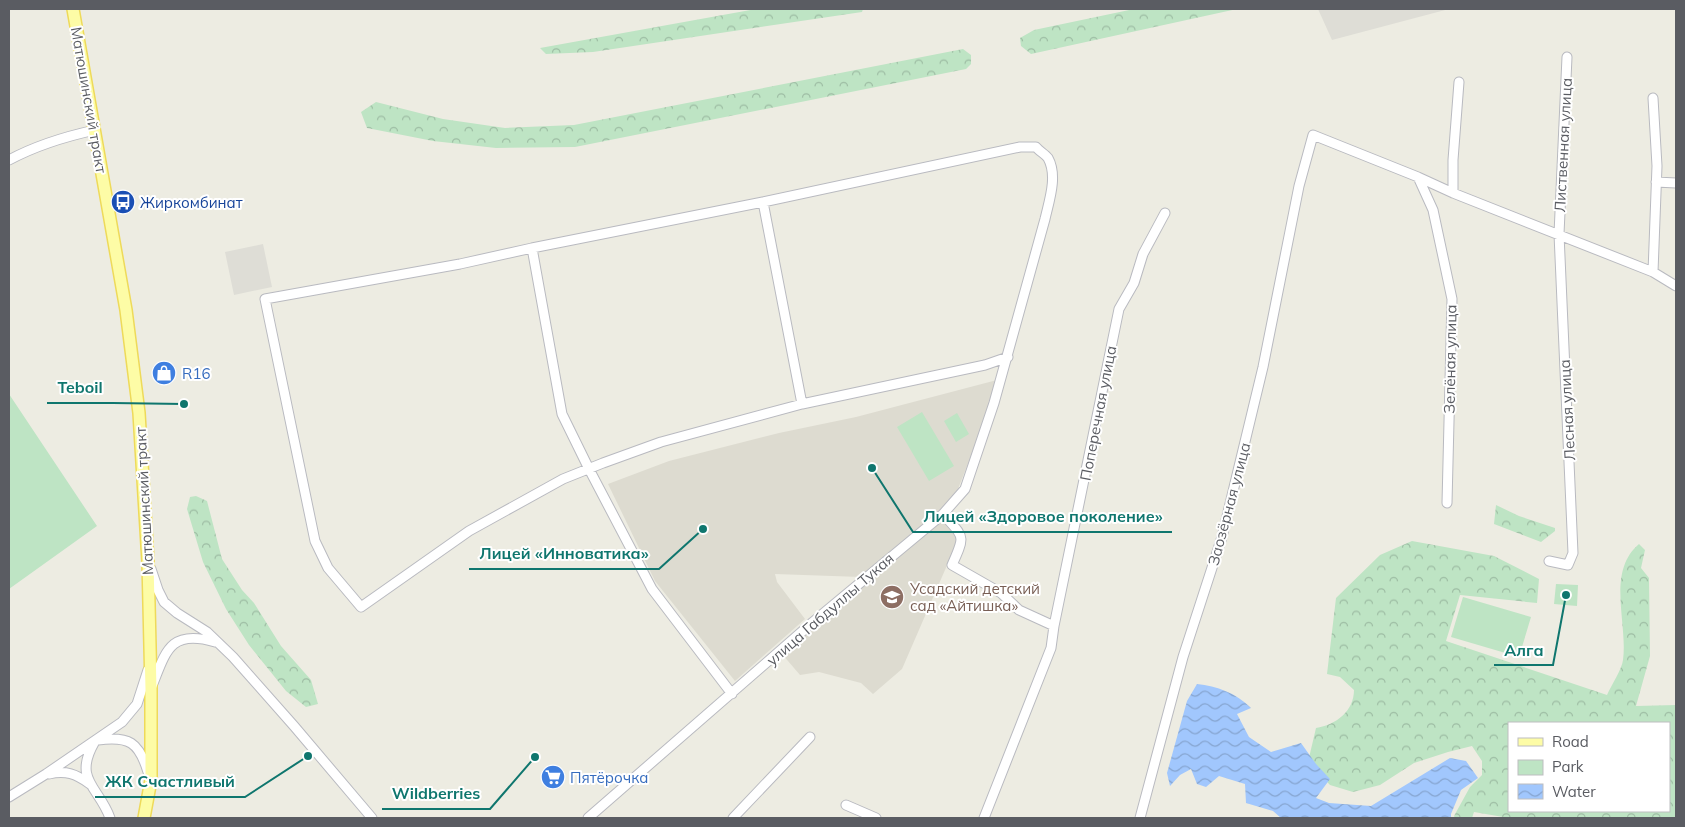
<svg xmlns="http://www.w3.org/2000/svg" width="1685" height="827" font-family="Mulish,sans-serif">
  <defs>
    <pattern id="forest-crowns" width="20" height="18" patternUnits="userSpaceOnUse" patternTransform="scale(1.25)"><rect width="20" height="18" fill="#bee4c4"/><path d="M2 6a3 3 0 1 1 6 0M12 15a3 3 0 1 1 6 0" fill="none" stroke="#9dbca3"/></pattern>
    <pattern id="water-waves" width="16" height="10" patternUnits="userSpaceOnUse" patternTransform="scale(1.25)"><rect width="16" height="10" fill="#a1c7fd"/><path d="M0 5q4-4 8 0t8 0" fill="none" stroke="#86a5d0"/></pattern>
  </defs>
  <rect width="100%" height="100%" fill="#edece2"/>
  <!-- industrial -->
  <path fill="#deddd6" d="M1318 9H1449L1332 40Z
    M263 244 272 287 234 295 225 252Z"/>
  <!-- education -->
  <path fill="#dddbd0" d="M997 380 976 443 956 494 939 512 861 577 775 574 777 582 805 619 735 681 655 581 608 484 669 461 779 433 856 417Z
    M942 519 957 536 958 540 902 669 873 694 861 683 819 672 800 675 782 654Z"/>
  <!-- forest -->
  <path fill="url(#forest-crowns)" fill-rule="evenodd" d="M756 9H863L862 12 593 52 546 54 540 48Z
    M1134 9H1237L1031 54 1021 46 1020 38 1034 30Z
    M963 49 971 55V64L966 69 575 147 496 148 433 141 367 128 361 112 376 102 443 119 505 128 574 125Z
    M196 496 207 501 222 559 242 590 254 603 281 646 311 680 318 704 306 707 286 691 249 645 226 609 203 562 187 509 190 497Z
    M1496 505 1519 516 1555 528V531L1541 542 1494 524Z
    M1412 541 1494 556 1539 579 1537 603 1460 595 1446 641 1607 695C1611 686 1622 669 1623 660 1628 623 1606 572 1639 544L1645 550 1641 568 1649 578 1650 656 1636 706 1676 705V818H1509L1474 812 1472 818H1455L1454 816 1470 787 1482 775V761L1472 746 1448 752 1414 763 1380 785 1353 792 1330 785 1308 762 1316 728C1336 725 1354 711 1354 690L1340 677 1327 674 1336 598 1380 555ZM1509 723H1669V811H1509Z"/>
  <!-- green -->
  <path fill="#bee4c4" d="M9 394 97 526 9 589Z
    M922 412 954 466 929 481 897 427Z
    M957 413 969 434 956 442 944 421Z
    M1556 584 1578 585 1577 606 1554 604Z
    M1463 597 1531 617 1519 657 1451 637Z"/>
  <!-- water -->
  <path fill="url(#water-waves)" d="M1197 684C1217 686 1236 693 1251 708L1237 714 1249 737 1271 752 1301 743 1316 764 1330 779 1316 798 1329 803 1371 806 1450 758 1466 761 1478 778 1461 790 1451 814V818H1281L1273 811 1246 803 1245 784 1219 776 1206 787 1197 784 1191 769 1180 775 1170 786 1167 773 1187 701Z"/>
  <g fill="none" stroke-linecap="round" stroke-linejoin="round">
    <!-- minor casing -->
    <g stroke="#b9bac0" stroke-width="11">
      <path id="minor" d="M1653 98 1657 166 1653 272
        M9 160C37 145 63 137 95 130
        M1418 177 1453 193 1653 272 1676 286
        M1656 182 1676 183
        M1453 193V160L1459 82
        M763 202 802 404
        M532 248 562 414 589 469 652 589 732 694
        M943 514C964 538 966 534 952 565L1001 593 1019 610 1054 626
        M1549 561 1568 565 1573 553 1559 234 1567 57
        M151 569 158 590 164 602 177 613 207 632 233 657 294 726 372 818
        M152 686C166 651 170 629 215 642
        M98 740C129 736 139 742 148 772
        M94 743C73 780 99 787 110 818
        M49 774C66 770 76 774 90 784
        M9 797 46 774 122 722 137 704 148 670
        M846 805 876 818
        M588 818 813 622 943 514 965 489 994 403 1045 219C1049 201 1058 176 1048 158 1045 154 1039 151 1036 147H1020L763 202 532 248 460 264 265 299 315 541 328 568 361 607 469 531 563 479 603 463 661 442 802 404 985 365 1008 357
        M733 818 810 737
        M984 818 1051 648 1054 626 1119 309 1134 283 1143 254 1165 213
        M1140 818 1183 657 1222 537 1263 367 1299 186 1313 135 1418 177 1433 210 1452 299 1447 503"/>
    </g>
    <!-- major casing -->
    <g stroke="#eeda5a" stroke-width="14">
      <path id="major" d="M73 9 126 310 139 413 148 562 151 689V780L144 818"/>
    </g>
    <!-- minor -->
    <use href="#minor" stroke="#fff" stroke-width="9"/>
    <!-- major -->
    <use href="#major" stroke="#fdfca6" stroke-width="11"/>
  </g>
  <!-- icons -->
  <defs>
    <g id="bus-disc" transform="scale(1.25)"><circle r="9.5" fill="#1a4fb4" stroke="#fff"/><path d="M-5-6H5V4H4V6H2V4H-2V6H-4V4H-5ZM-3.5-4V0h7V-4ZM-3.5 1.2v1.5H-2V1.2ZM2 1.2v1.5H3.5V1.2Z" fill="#fff"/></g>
    <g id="shop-disc" transform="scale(1.25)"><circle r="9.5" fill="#3f7fe0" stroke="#fff"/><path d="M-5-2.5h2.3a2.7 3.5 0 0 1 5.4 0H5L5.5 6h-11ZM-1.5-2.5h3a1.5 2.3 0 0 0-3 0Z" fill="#fff"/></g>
    <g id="school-disc" transform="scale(1.25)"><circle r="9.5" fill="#8d6e63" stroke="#fff"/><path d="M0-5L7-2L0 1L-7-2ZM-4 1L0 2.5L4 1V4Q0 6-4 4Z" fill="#fff"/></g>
    <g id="supermarket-disc" transform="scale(1.25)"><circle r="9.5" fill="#3f7fe0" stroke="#fff"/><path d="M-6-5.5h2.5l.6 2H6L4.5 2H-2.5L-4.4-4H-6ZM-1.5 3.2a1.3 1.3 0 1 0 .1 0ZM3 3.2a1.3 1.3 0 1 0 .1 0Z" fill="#fff"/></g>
  </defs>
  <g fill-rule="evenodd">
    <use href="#bus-disc" x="123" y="202"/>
    <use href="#shop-disc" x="164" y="373"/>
    <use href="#school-disc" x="892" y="597"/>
    <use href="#supermarket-disc" x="553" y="777"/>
  </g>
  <g text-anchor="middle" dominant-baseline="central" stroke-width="4" stroke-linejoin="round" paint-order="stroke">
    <!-- street labels -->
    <g font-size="15" fill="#5a5c62" stroke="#fff">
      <text transform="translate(89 100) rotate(80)">Матюшинский тракт</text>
      <text transform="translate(1563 145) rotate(-87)">Лиственная улица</text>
      <text transform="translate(1450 359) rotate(-89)">Зелёная улица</text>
      <text transform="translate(1567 410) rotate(-93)">Лесная улица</text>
      <text transform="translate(1098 413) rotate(-79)">Поперечная улица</text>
      <text transform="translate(144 501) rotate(-93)">Матюшинский тракт</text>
      <text transform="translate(1229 504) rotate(-75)">Заозёрная улица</text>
      <text transform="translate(830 609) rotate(-41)">улица Габдуллы Тукая</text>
    </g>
    <!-- transit labels -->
    <g font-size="15" fill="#164399" stroke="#fff" text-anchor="start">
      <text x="140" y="202">Жиркомбинат</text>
    </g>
    <!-- shop labels -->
    <g font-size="15" fill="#366cbe" stroke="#fff" text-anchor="start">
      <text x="182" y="373">R16</text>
      <text x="570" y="777">Пятёрочка</text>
    </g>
    <!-- education labels -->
    <g font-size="15" fill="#785e54" stroke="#fff" text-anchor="start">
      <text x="910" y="588">Усадский детский<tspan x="910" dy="17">сад «Айтишка»</tspan></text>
    </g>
  </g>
  <!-- callouts -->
  <path fill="none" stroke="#0f766e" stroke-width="2" d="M184 404L113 403H47M872 468L913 532H1172M703 529L659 569H469M1566 595L1553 665H1494M308 756L245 797H95M535 757L490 809H382"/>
  <g fill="#0f766e" stroke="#fff" stroke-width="2">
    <circle cx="184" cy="404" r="5"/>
    <circle cx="872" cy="468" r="5"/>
    <circle cx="703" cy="529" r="5"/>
    <circle cx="1566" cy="595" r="5"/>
    <circle cx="308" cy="756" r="5"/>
    <circle cx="535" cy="757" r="5"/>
  </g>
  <g font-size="16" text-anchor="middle" font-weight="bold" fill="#0f766e" stroke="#fff" stroke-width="4" stroke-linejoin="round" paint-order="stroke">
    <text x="80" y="393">Teboil</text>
    <text x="1043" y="522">Лицей «Здоровое поколение»</text>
    <text x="564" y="559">Лицей «Инноватика»</text>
    <text x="1524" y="656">Алга</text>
    <text x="170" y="787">ЖК Счастливый</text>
    <text x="436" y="799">Wildberries</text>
  </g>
  <!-- border -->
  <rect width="1685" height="827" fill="none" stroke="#5a5c62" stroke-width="20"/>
  <!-- legend -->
  <rect x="1508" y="722" width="162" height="90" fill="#ffffff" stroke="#bdbec0"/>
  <rect x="1518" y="738" width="25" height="8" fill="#fdfca6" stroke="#bdbec0"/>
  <text x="1552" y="747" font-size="15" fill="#5a5c62">Road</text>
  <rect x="1518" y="760" width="25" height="15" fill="#bee4c4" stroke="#bdbec0"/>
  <text x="1552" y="772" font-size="15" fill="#5a5c62">Park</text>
  <rect x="1518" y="784" width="25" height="15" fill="url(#water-waves)" stroke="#bdbec0"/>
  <text x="1552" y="797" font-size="15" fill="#5a5c62">Water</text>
</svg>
